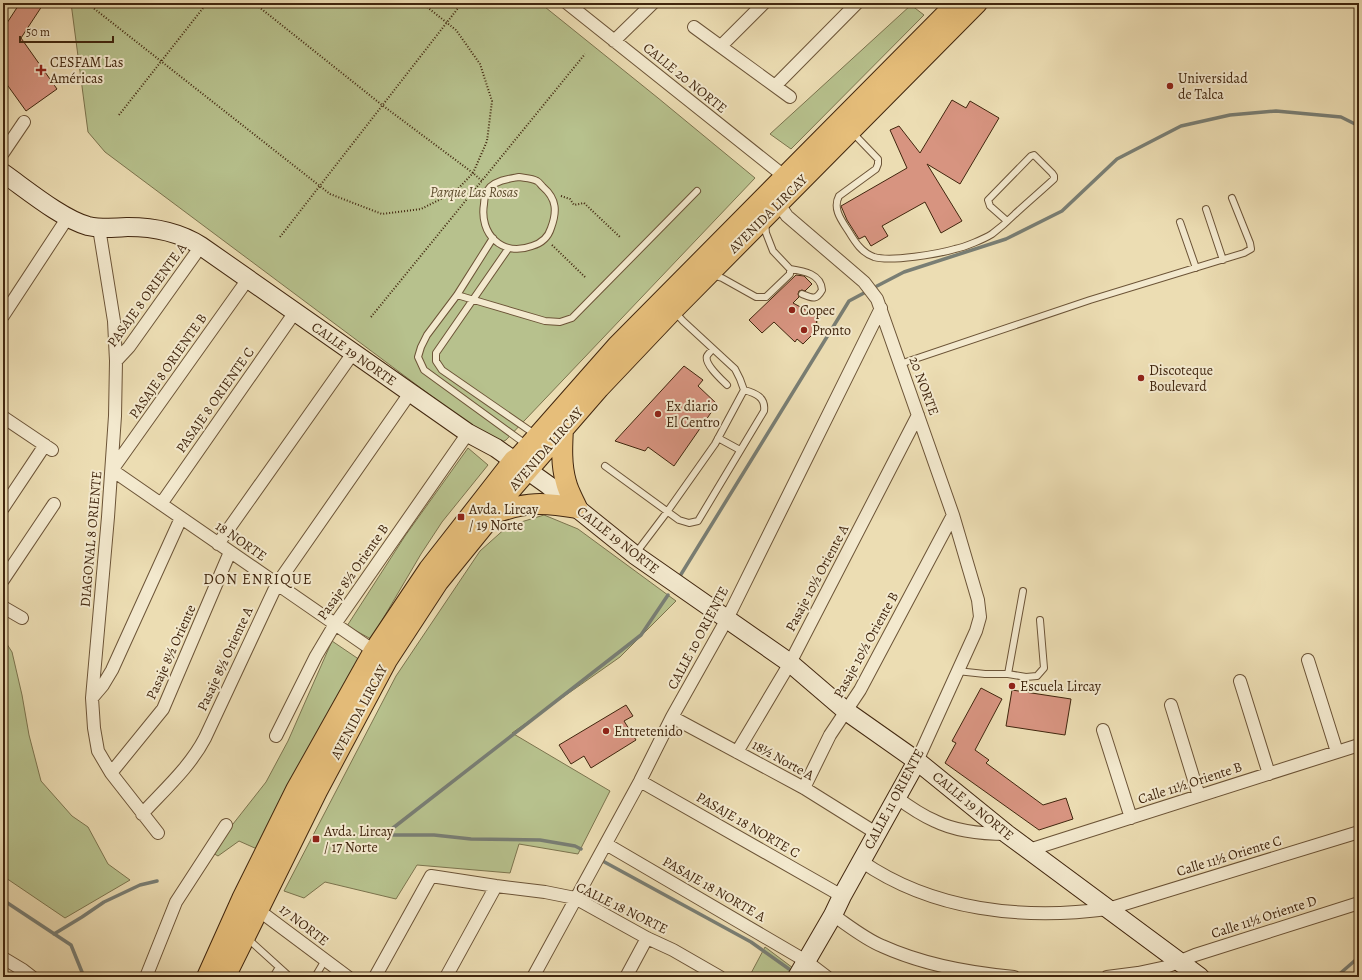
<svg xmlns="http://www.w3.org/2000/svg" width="1362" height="980" font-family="Alegreya,serif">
  <rect width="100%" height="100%" fill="#ecddb3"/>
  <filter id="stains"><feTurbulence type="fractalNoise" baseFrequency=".005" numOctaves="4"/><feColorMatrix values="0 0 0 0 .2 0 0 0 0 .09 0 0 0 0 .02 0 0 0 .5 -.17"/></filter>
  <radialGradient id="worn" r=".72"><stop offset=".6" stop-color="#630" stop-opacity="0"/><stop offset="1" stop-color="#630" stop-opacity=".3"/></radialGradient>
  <!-- green -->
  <path fill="#b7c18d" stroke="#7c744e" d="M71 3H540L658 98 755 178 506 440 498 444 493 442 105 152 88 132Z
    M911 5 924 15 791 149 770 134Z
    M468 448 488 465 442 522 421 554 371 639 347 626 405 536Z
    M544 515 578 529 676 601 620 657 512 733 610 791 578 854 519 844 510 873 417 865 396 899 325 882 304 898 284 891 396 676 480 551 508 526Z
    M3 638 12 652 22 695 29 735 41 781 72 816 88 827 108 864 130 880 65 918 3 876Z
    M332 641 360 660 257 849 239 841 218 856 211 852 266 782 288 741Z
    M765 947 805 977H749Z"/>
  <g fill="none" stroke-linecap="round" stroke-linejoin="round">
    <!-- stream -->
    <path stroke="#797e74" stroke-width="3.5" d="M877 286 904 272 1006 239 1062 211 1117 159 1181 126 1230 115 1276 111 1341 117 1359 126
      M680 576 849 301 864 293
      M384 835 641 635 668 595
      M385 835H434L471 839 540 840 575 846 581 849
      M599 859 751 942 789 969
      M3 900 71 945 84 977
      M54 934 82 917 104 902 140 885 157 881
      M1336 977 1359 957"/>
  </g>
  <!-- building -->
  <path fill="#d79480" stroke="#41260e" d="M20 3H44L21 38 57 89 26 111 3 79V29Z
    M952 100 966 108 970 101 999 118 960 184 927 164 962 221 941 233 925 202 882 226 888 236 871 246 865 236 859 239 847 220 841 206 907 168 890 130 899 126 920 153Z
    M796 275 804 276 812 284 805 291 802 290 799 291 798 294 799 297 793 303 821 318 816 322 821 326 803 344 797 339 795 342 774 322 762 333 749 320Z
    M684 366 703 380 698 386 717 404 674 466 648 447 645 451 615 441Z
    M981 688 1002 699 975 750 989 760 986 763 1043 805 1066 798 1073 819 1039 830 945 763 956 743 952 741Z
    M1012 690 1071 699 1065 735 1006 726Z
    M626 705 633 716 624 721 636 740 591 768 584 756 571 764 559 745Z"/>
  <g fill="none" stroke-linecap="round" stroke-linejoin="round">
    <!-- lane casing -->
    <g stroke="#6c5437" stroke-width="8">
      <path id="lane" d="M852 132 878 159V164L876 169 839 196C832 209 842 221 849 232 855 242 862 253 874 257 891 262 938 254 955 249 965 247 984 239 992 234 1000 228 1008 221 1015 214 1028 202 1041 191 1054 179V176L1052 173 1034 155 1031 156 988 200 990 206 1007 221
        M519 177C524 178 532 178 537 181 539 182 541 185 543 187 557 199 557 212 551 228 548 238 542 243 532 246 502 257 479 234 484 204 484 199 486 191 490 187 498 180 508 179 519 177Z
        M1206 209 1223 260
        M1180 222 1196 268
        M493 238 457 295 427 335 421 347 418 357 424 370 527 445
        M508 249 436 353V361L442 370 536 435
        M790 269C804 271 821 274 822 290 816 301 812 298 802 294
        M712 275 722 278 756 297H766L790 274V269L773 251 766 233 765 222
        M457 295 545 321 560 322 572 318 697 191
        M713 349C711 351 708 354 707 356 704 364 722 380 727 385
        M900 364 1090 300 1244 253 1251 249 1250 243 1232 198
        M718 438 740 450
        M605 466 679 520 689 523 698 521 764 411C766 397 755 393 744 390L740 379 735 369 683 321 674 311
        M636 553 667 512 715 444 744 390
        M957 671 985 674H1008L1023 591
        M1008 674 1026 677 1037 676 1044 668 1040 620
        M247 938 290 977
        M273 977 279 967
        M315 977 325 960"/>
    </g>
    <!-- street casing -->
    <g stroke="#6c5437" stroke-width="14">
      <path id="street" d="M567 3 784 176
        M694 27 790 97
        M614 41 653 3
        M721 46 764 3
        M775 86 857 3
        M3 153 24 122
        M778 203 787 216 864 282 877 299 953 515 978 600 980 617 976 631 917 761
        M99 228 114 321 116 361 115 416 108 517 92 698 94 728 98 751 111 773 158 833
        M248 279 112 470 374 651
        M3 316 68 217
        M116 361 129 347 201 246
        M3 417 52 450
        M161 504 295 312
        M3 508 45 445
        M218 544 353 353
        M3 580 54 504
        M3 607 22 618
        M1308 660 1337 752
        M1240 681 1269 774
        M92 698 103 685 112 670 181 518
        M1171 705 1199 796
        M672 717 804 788 876 833
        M1103 730 1131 818
        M276 736 316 656 335 624 468 433
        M737 752 790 663 918 415
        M111 773 163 709 230 552
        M640 781 842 896
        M804 788 830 735 860 690 953 515
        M896 797C908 806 921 815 935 821 957 832 983 834 1007 834
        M142 814C164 790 190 767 205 738L277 584 410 393
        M606 844 806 961 827 977
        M1029 850 1359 745
        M861 861C933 911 1023 920 1108 909L1359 832
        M253 906 348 977
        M833 915C849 926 865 939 882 946 924 965 969 973 1014 977
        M3 958 23 970 32 977
        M146 977 176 902 226 825
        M375 977 431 876 496 886 545 892 575 898 647 938 673 950 720 977
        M446 977 496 886
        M533 977 640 781 672 717 727 619 881 308
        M626 977 647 938
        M1107 977 1138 973 1166 967 1195 955 1359 903"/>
    </g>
    <!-- secondary casing -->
    <g stroke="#41260e" stroke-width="20">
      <path id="secondary" d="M3 173C26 189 62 219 88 226 101 229 114 228 128 227 153 227 179 232 201 246L468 433 496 448 548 485 635 555 790 663 846 711 917 761 1007 834 1200 977
        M797 977 833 915 842 896 917 761"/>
    </g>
    <!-- primary casing -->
    <g stroke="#41260e" stroke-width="22">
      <path id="primary" d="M563 428C562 446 561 465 566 482 568 491 573 499 577 508
        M494 513C527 502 543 502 577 508
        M207 977 242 899 296 790 374 651 429 569 514 460 520 456 617 346 957 3
        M225 977 317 791 387 660 438 582 494 513 507 494 599 388 673 310 977 3"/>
    </g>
    <!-- path -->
    <path stroke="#41260e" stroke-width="2" stroke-dasharray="1 2" stroke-linecap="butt" d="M87 3 330 194 382 214 421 209 455 192 473 173 487 141 492 101 480 64 456 30 422 3
      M254 3 382 105 473 173 482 181
      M119 115 207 3
      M561 196 570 199 574 205 584 203 621 238
      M280 237 462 3
      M552 245 585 277
      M371 317 585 54"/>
    <!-- lane -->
    <use href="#lane" stroke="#f3e9ce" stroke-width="6"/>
    <!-- street -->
    <use href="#street" stroke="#f3e9ce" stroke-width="12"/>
    <!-- secondary -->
    <use href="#secondary" stroke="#f3e9ce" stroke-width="18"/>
    <!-- primary -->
    <use href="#primary" stroke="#e6be7a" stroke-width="20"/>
  </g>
  <!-- markers -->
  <g fill="#8f2418" stroke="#f3e9ce" stroke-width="1.5">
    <path d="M39 64h4v4h4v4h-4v4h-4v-4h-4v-4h4z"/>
    <circle cx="1170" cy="86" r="4"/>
    <circle cx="792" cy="310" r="4"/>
    <circle cx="804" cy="330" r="4"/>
    <circle cx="1141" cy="378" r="4"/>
    <circle cx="658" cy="414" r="4"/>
    <rect x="457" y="513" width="8" height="8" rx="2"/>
    <circle cx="1012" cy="686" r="4"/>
    <circle cx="606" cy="731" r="4"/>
    <rect x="312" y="835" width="8" height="8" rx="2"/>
  </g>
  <g text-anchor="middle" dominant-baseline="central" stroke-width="4" stroke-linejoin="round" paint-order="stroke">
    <!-- poi labels -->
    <g font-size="14" fill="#41260e" stroke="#f3e9ce" text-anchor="start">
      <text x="50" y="62">CESFAM Las<tspan x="50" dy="16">Américas</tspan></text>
      <text x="1178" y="78">Universidad<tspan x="1178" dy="16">de Talca</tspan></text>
      <text x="800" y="310">Copec</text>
      <text x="812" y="330">Pronto</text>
      <text x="1149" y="370">Discoteque<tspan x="1149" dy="16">Boulevard</tspan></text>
      <text x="666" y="406">Ex diario<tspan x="666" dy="16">El Centro</tspan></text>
      <text x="469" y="509">Avda. Lircay<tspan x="469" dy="16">/ 19 Norte</tspan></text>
      <text x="1020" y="686">Escuela Lircay</text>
      <text x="614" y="731">Entretenido</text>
      <text x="324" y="831">Avda. Lircay<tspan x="324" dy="16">/ 17 Norte</tspan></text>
    </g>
    <!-- street labels -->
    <g font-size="14" fill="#41260e" stroke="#f3e9ce">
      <text transform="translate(685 78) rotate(39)">CALLE 20 NORTE</text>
      <text transform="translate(768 214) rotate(-45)">AVENIDA LIRCAY</text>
      <text transform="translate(147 295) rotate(-54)">PASAJE 8 ORIENTE A</text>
      <text transform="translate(354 354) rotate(35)">CALLE 19 NORTE</text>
      <text transform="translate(168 366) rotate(-55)">PASAJE 8 ORIENTE B</text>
      <text transform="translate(924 386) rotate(70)">20 NORTE</text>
      <text transform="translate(215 400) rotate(-55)">PASAJE 8 ORIENTE C</text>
      <text transform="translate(546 449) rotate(-49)">AVENIDA LIRCAY</text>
      <text transform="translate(91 539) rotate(-85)">DIAGONAL 8 ORIENTE</text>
      <text transform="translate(618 540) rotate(38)">CALLE 19 NORTE</text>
      <text transform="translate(241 541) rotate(35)">18 NORTE</text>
      <text transform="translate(353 572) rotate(-55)">Pasaje 8½ Oriente B</text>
      <text transform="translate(817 578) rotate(-62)">Pasaje 10½ Oriente A</text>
      <text transform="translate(698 638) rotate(-62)">CALLE 10 ORIENTE</text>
      <text transform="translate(866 645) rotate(-61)">Pasaje 10½ Oriente B</text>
      <text transform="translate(171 652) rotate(-66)">Pasaje 8½ Oriente</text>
      <text transform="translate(225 659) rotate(-65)">Pasaje 8½ Oriente A</text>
      <text transform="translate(359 712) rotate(-62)">AVENIDA LIRCAY</text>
      <text transform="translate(783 760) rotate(29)">18½ Norte A</text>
      <text transform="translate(1190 783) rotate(-18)">Calle 11½ Oriente B</text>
      <text transform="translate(894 799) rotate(-62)">CALLE 11 ORIENTE</text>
      <text transform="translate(973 806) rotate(39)">CALLE 19 NORTE</text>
      <text transform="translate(748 825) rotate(30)">PASAJE 18 NORTE C</text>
      <text transform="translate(1229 856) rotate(-17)">Calle 11½ Oriente C</text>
      <text transform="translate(714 889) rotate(30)">PASAJE 18 NORTE A</text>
      <text transform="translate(622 908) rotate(26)">CALLE 18 NORTE</text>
      <text transform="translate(1264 917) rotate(-18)">Calle 11½ Oriente D</text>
      <text transform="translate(304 925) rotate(38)">17 NORTE</text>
    </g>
    <!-- park labels -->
    <g font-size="14" font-style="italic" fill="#5e4d2e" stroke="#f3e9ce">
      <text x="474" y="192">Parque Las Rosas</text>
    </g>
    <!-- neighbourhood labels -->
    <g font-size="15" letter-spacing="1" fill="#41260e" stroke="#f3e9ce">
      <text x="258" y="579">DON ENRIQUE</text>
    </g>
  </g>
  <!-- margin -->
  <rect width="1362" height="980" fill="none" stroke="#ecddb3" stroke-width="16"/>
  <rect x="4" y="4" width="1354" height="972" fill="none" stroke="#41260e" stroke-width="2"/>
  <rect x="8" y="8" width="1346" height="964" fill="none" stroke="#41260e"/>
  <!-- scale -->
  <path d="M20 36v6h93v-6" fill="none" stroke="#41260e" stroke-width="2"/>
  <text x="26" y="36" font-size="12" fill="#41260e" stroke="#f3e9ce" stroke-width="3" paint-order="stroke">50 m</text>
  <rect width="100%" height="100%" filter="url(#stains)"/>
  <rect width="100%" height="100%" fill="url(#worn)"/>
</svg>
